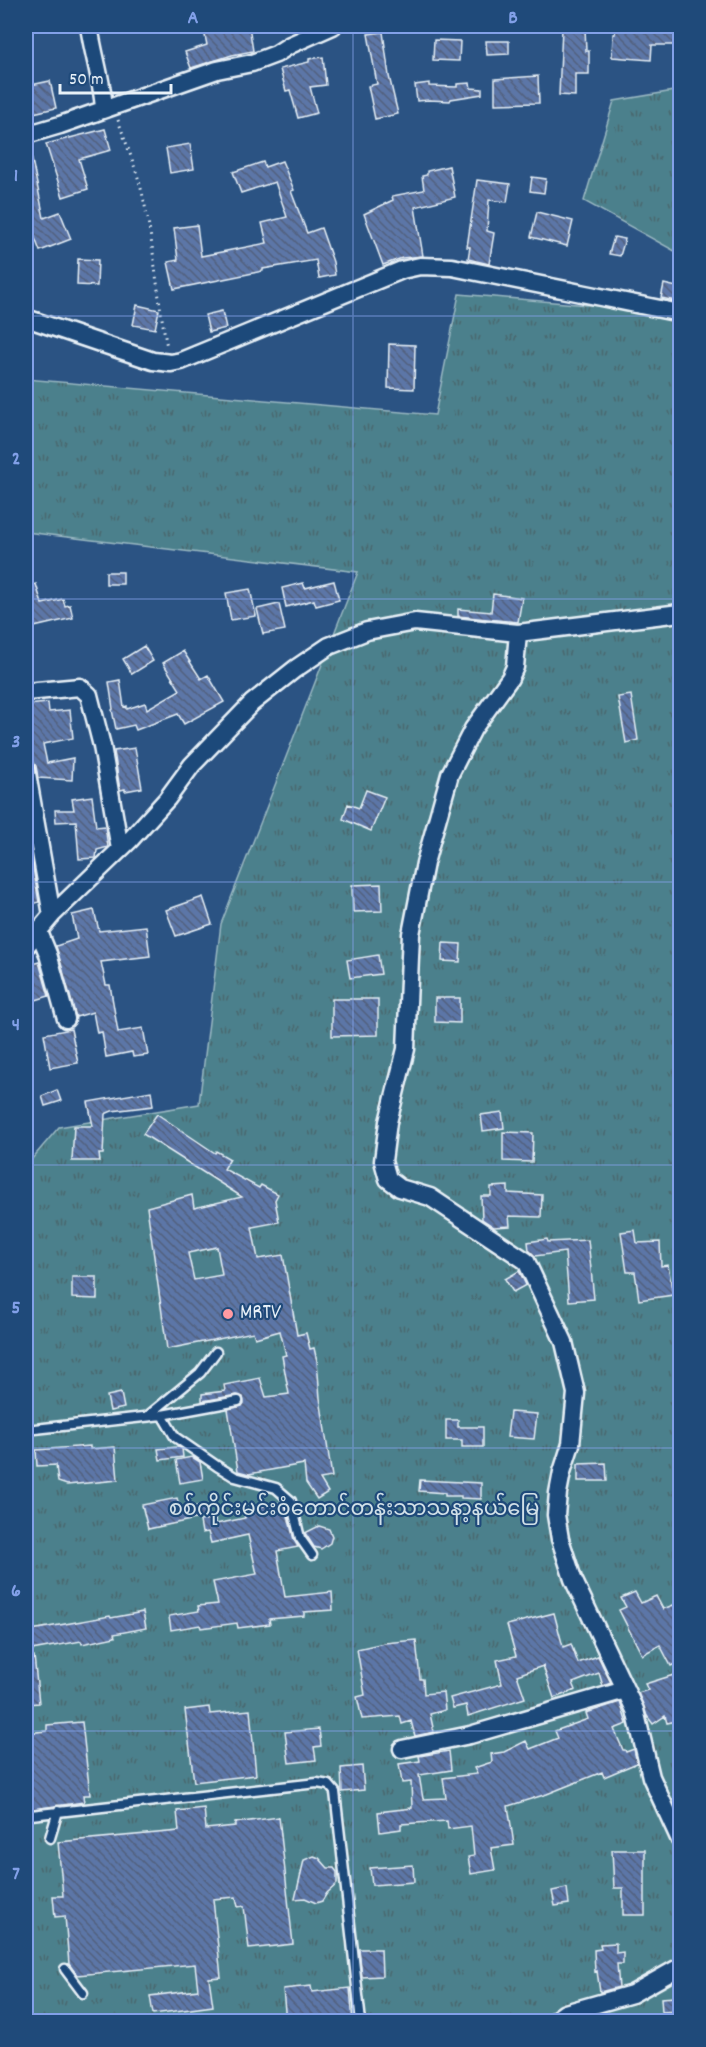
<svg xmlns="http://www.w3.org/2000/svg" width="706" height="2047" font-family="Dekko,'Noto Sans Myanmar',sans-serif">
  <defs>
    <pattern id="park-tufts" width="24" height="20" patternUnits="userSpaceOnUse" patternTransform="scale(1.5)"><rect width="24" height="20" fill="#4c808c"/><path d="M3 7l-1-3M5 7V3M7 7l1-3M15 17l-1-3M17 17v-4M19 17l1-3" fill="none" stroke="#49676e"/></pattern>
    <pattern id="building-back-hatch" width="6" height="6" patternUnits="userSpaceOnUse" patternTransform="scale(1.5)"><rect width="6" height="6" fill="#5c76a7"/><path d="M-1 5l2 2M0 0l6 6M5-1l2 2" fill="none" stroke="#52617d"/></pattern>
  </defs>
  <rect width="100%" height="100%" fill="#2b5383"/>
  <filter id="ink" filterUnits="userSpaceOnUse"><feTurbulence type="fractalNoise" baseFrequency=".0167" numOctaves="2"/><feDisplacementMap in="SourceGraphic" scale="12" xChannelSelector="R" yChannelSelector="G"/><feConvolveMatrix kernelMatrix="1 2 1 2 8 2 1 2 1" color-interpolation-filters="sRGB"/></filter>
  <g filter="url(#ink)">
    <!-- park -->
    <path fill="url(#park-tufts)" stroke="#9ab8c2" stroke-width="1.5" d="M680 90V254L584 201 614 101Z
      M459 294 680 313V2021H26V1161L31 1160 59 1127 199 1104 221 924 358 572 26 532V379L435 415Z"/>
    <!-- building -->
    <path fill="url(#building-back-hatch)" stroke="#e8f1f8" stroke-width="1.5" fill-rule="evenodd" d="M203 26H249L253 51 232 55 191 68 185 52 207 45Z
      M616 26H676V45H652L651 60 612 57 613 34H615Z
      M562 28H585L586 51H589V74H575V96L559 95Z
      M383 32 389 76 398 114 375 119 368 86 377 84 368 34Z
      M434 40 460 41 459 61 433 60Z
      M486 41H509V54L487 55Z
      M323 57 326 85 310 87 317 113 298 118 290 90 286 91 280 69 309 62V59Z
      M538 76 539 103 495 104V79Z
      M50 81 56 108 33 113 32 106 26 107V86Z
      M429 83V86L457 87V84L470 83 471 88 482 89V94L451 99 450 101 429 100 417 101 415 85Z
      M105 129 111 150 79 159 88 189 63 197 46 144Z
      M190 144 194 169 170 173 166 148Z
      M26 155H31L44 218 60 212 71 239 40 251 26 215Z
      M282 161 294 190 291 191 307 233 321 228 333 262 335 275 319 278 316 260 263 269V271L174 289 168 262 178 260 174 228 197 225 201 256 267 243 262 223 287 217 275 182 241 193 233 172 263 162 265 167Z
      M449 166 455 197 415 207 423 256 402 258 383 265 364 214 393 200 392 196 424 190 422 176 427 175V171Z
      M532 177 546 179 544 193 530 191Z
      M477 180 510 184 507 202 489 200 487 231 494 233 489 264 468 259 470 247H467Z
      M537 212 573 221 567 246 531 237Z
      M614 237 625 239 620 256 609 254Z
      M78 259 98 260 97 286 77 285Z
      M664 284 681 288V302L661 298Z
      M137 305 159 310 155 329 133 325Z
      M222 311 226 328 209 332 205 315Z
      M389 344 415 345 414 389 388 388Z
      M106 572H123V584H106Z
      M334 581 339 600 316 606 314 600 286 607 282 588 303 583 305 588Z
      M36 584 42 604 63 599 65 606 70 605 73 618 34 627 27 598 26 599V587Z
      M250 589 256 616 231 620 226 593Z
      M493 594 522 598 518 622 458 616V609L491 612Z
      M279 604 285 630 263 634 257 609Z
      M144 646 153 661 132 674 123 659Z
      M183 651 201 679 208 675 224 702 184 724 178 714 136 730 134 725 116 729 112 710 113 709 109 682 120 680 124 707 127 706V709L145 703 147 709 180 690 163 663Z
      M631 695 638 740 626 743 618 697Z
      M48 703 49 712 70 710 73 738 43 744 47 763 73 758 72 780 38 778 36 766 30 758 31 737 26 738V705Z
      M135 748 142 788 125 791V789L120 790 114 751Z
      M366 790 385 797 371 831 343 819 348 804 359 808Z
      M92 796 96 827 105 826 108 847 97 850 96 858 79 859 76 821 56 822 55 810H74L72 799Z
      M26 847H28L31 856 39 902 26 906Z
      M381 884 382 911 353 912 352 885Z
      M203 897 212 924 176 936 166 910Z
      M94 910 99 931 146 926 150 956 101 962 106 985H110L118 1032 143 1028 148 1055 133 1057 132 1052 106 1057 102 1032 97 1033 93 1012 76 1017 56 946 77 939 72 915Z
      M443 943 461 944 460 962 442 961Z
      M378 955 381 974 350 978 347 960Z
      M39 962 49 996 26 1003V966Z
      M435 998H460V1023L435 1022Z
      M332 999H378V1035L332 1036Z
      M71 1029 78 1063 50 1068 44 1034Z
      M57 1090 61 1101 45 1106 42 1096Z
      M151 1091 153 1106 112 1111 105 1114 103 1154H99L100 1161H72L74 1126H93L88 1102Z
      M502 1112 504 1128 483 1131 481 1115Z
      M157 1114 215 1153 216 1151 230 1159 224 1169 259 1188 261 1185 278 1194 275 1200 279 1222 252 1227 258 1259 283 1255 297 1335 306 1333 310 1349 314 1348 317 1361 320 1398 332 1477 320 1479 328 1492 317 1499 306 1483 304 1464 249 1474 238 1471 228 1409 242 1406 244 1403 243 1397 237 1395 202 1401V1394L225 1391 224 1385 260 1378 266 1397 289 1394 282 1356 286 1355 280 1331 255 1338 253 1332 167 1349 147 1207 192 1195 194 1208 242 1197 143 1134ZM217 1247 222 1275 194 1280 188 1253Z
      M503 1132 533 1133 532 1162 503 1161Z
      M508 1186V1193L542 1195 541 1217 509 1216 510 1226 494 1227 482 1219 481 1196H491V1187Z
      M635 1230 637 1243 660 1242 661 1266 668 1265 673 1295 639 1300 635 1272H627L621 1232Z
      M547 1239 548 1242 588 1240 594 1299 569 1301 565 1252 535 1256 529 1250 528 1242Z
      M519 1271 526 1285 513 1292 505 1279Z
      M72 1277H97V1299L72 1298Z
      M121 1393 124 1408 110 1411 107 1396Z
      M510 1412 537 1414 534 1439 507 1437Z
      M446 1420H458V1427H483V1447H462V1440H446Z
      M90 1446V1449L115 1447 118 1480 67 1485 58 1482 56 1465 37 1466 36 1450Z
      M178 1447 182 1449 183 1457 160 1460 158 1449Z
      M192 1457 200 1462 203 1479 180 1483 176 1460Z
      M606 1463 607 1481H578V1464Z
      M420 1480 481 1483V1499L461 1498V1496H445V1493L419 1491Z
      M177 1498 180 1509 204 1505 205 1517 148 1529 142 1505Z
      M282 1502 285 1504 294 1540 298 1547 277 1551 285 1597 332 1592 333 1610 304 1612V1616L269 1619 270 1624 238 1628 237 1623 201 1628 200 1625 171 1630 169 1616 199 1611 198 1606 218 1604 213 1582 257 1574 248 1535 211 1543 208 1532 202 1533 200 1521 215 1518 216 1524 245 1518 243 1510Z
      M319 1526 329 1529 332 1536 330 1543 321 1549 314 1547 305 1533Z
      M635 1592 641 1603 656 1596 663 1609 681 1602V1661L671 1666 660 1645 642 1655 619 1610 626 1607 621 1598Z
      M143 1612 146 1628 114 1634 115 1637 82 1644 81 1641 26 1651V1631L110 1616 111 1618Z
      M554 1613 563 1647 571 1644 578 1663 598 1656 611 1683 603 1686 599 1673 573 1683 576 1690 554 1698 543 1666 517 1675 525 1698 468 1716 466 1705 453 1708 450 1698 502 1684 497 1660 516 1656 507 1625Z
      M416 1640 420 1679H423L424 1694 443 1692 445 1710 430 1714 434 1732 415 1736 411 1721 402 1724 400 1716 362 1719 357 1697 365 1695 357 1649 384 1643Z
      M34 1656 39 1703 26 1704V1657Z
      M677 1674 681 1684V1720L667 1723 665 1716 653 1724 647 1716 638 1693 648 1690 645 1684Z
      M620 1702 627 1724 614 1729 623 1750H625L626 1752 634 1749 637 1763 604 1777 602 1772 547 1794 508 1806 514 1845 491 1848 495 1870 471 1874 468 1857 474 1856 471 1826 448 1829 447 1821 401 1824V1829L380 1832 378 1812 412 1808 411 1782 402 1783 399 1764 420 1761 419 1756 449 1751 451 1770 419 1775 423 1799 446 1798 443 1778 477 1774 474 1768 492 1762 491 1754 504 1752 526 1741 530 1749 558 1738 555 1731 588 1719 586 1713Z
      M209 1707 210 1714 250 1710 256 1775 194 1782 185 1710Z
      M82 1722 90 1795H83L84 1802 26 1810V1733L47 1731V1725Z
      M319 1729 321 1746 314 1747 316 1760 289 1763 285 1732Z
      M362 1766 364 1790 342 1792 341 1768Z
      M204 1808 206 1829 235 1826V1823L279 1817 293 1944 249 1949 244 1906 238 1907 236 1897 213 1899 221 1977 209 1978 213 2006 153 2014 150 1996 198 1990 195 1964 77 1975 69 1964 65 1916 55 1917 53 1896H63L58 1842 179 1831 177 1811Z
      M612 1850H645V1915H623V1888H614Z
      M314 1856 319 1858 328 1868H334L337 1872V1884L327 1893 322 1901 316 1903 305 1898 295 1899 304 1860Z
      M413 1865 414 1882 372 1885 370 1868Z
      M567 1888 569 1904 555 1906 552 1891Z
      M616 1943V1953L623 1952V1964H617L619 1987 600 1992 597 1971 595 1972 594 1950 601 1949 600 1944Z
      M359 1949H381L382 1976 362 1977Z
      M311 1986 312 1992 350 1988 353 2022H286L283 1989Z
      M675 1997 676 2011 662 2012 661 1998Z"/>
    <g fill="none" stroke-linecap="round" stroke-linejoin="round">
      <!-- service casing -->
      <g stroke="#e8f1f8" stroke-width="13">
        <path id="service" d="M149 1415 200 1373 216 1352
          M162 1415 175 1437 217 1466 235 1477 276 1488 291 1501 300 1538 312 1555
          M26 1430 162 1415 238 1401
          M31 1815 317 1783 329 1785 335 1792 361 2022
          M50 1838 58 1811
          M65 1969 83 1993"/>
      </g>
      <!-- minor casing -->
      <g stroke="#e8f1f8" stroke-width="21">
        <path id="minor" d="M89 26C93 54 102 80 104 108
          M26 135 60 125 217 70 252 63 276 54 290 45 333 26
          M26 318 153 361 171 363 181 361 402 270 420 266 452 267 680 313
          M518 633 515 667 510 678 473 729 450 774 425 863 411 934 406 1049 388 1122 383 1161 388 1179 400 1188 430 1197 526 1261 564 1342 576 1393 571 1444 562 1472 558 1493 556 1515 560 1539 573 1579 635 1710 651 1777 680 1840
          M26 692 80 687 89 695 102 746 120 849
          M26 768 52 915
          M39 932 48 954 66 1019
          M26 946 52 915 130 840 167 799 192 765 252 703 295 669 329 646 367 631 415 622 518 633 680 613
          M402 1749 470 1735 625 1690
          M553 2022 565 2013 632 1994 680 1967"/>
      </g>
      <!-- path -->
      <path stroke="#e8f1f8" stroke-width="3" stroke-dasharray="1.5 4.5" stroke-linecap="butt" d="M118 120C125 140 133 161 139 181 154 235 156 292 167 347"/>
      <!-- service -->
      <use href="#service" stroke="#1f4a7a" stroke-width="8"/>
      <!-- minor -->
      <use href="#minor" stroke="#1f4a7a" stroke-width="16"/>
    </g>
  </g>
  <!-- grid -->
  <path fill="none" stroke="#82a0e8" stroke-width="1.5" stroke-opacity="0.55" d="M353 26V2022M26 316H680M26 599H680M26 882H680M26 1165H680M26 1448H680M26 1731H680"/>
  <!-- markers -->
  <circle fill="#ff9aa2" stroke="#1f4a7a" stroke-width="2" cx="228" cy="1314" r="6"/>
  <g text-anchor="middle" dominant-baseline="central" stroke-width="4.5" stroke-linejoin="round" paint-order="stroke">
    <!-- poi labels -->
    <g font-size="21" fill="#e8f1f8" stroke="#1f4a7a" text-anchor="start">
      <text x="240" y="1314">MRTV</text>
    </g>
    <!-- park labels -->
    <g font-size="21" fill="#d1e0e8" stroke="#1f4a7a">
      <text x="354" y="1511">စစ်ကိုင်းမင်းဝံတောင်တန်းသာသနာ့နယ်မြေ</text>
    </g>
  </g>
  <!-- margin -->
  <rect width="706" height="2047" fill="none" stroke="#1f4a7a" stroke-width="66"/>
  <!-- scale -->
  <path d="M60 84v9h111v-9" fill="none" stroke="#e8f1f8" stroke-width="3"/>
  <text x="69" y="84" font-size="18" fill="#e8f1f8" stroke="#1f4a7a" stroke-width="4.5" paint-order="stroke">50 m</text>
  <rect x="33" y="33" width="640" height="1981" fill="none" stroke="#82a0e8" stroke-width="2"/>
  <g font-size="20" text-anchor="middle" font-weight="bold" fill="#82a0e8">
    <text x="193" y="23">A</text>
    <text x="513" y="23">B</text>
    <text x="16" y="181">1</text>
    <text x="16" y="464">2</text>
    <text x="16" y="747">3</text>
    <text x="16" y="1030">4</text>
    <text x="16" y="1313">5</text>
    <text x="16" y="1596">6</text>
    <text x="16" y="1879">7</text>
  </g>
</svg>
